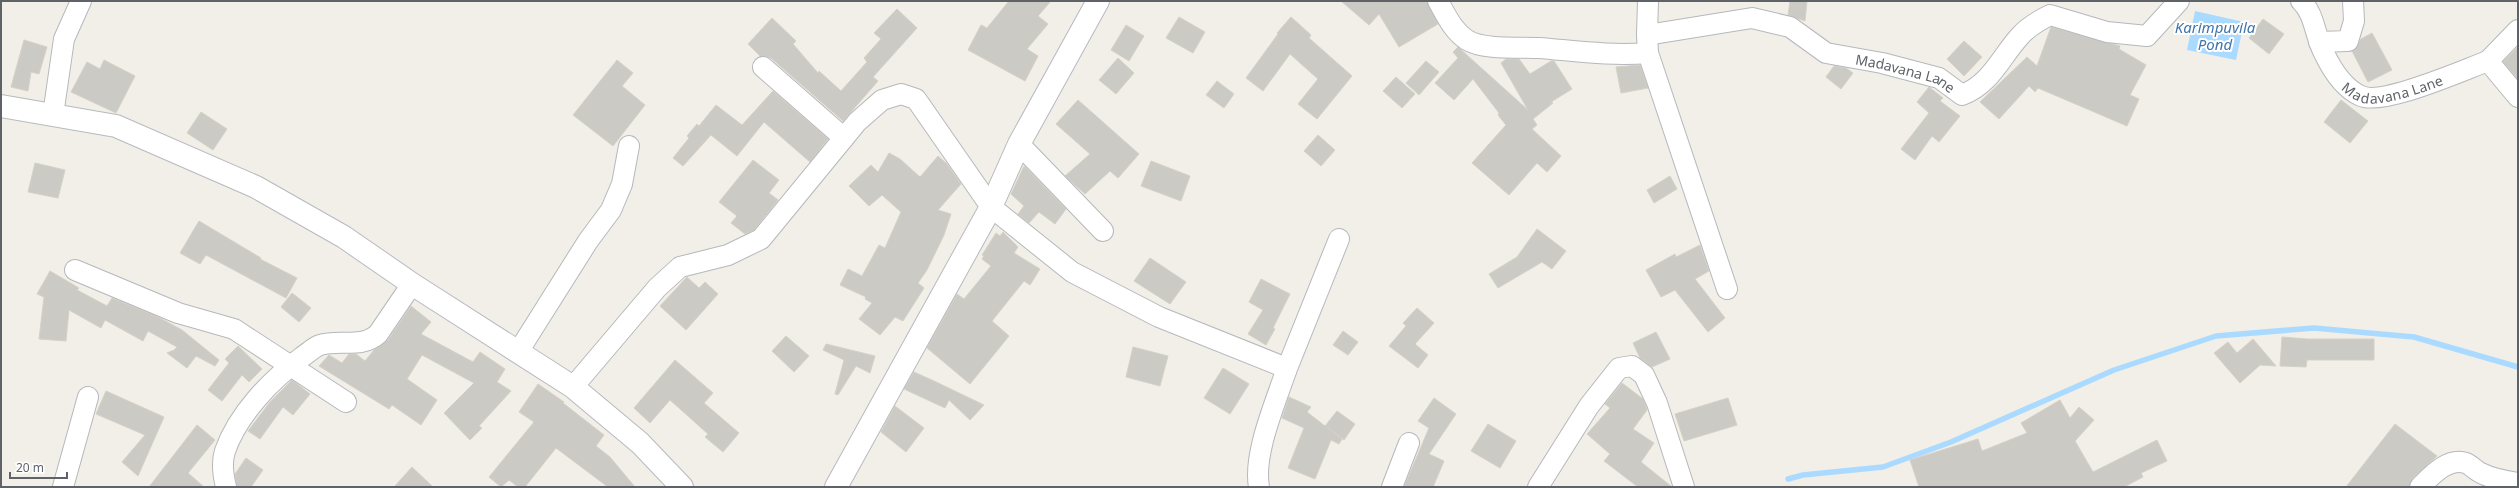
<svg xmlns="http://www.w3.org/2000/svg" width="2519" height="488" font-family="'Noto Sans',sans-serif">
  <rect width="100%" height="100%" fill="#f1efe8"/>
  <!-- water -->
  <path fill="#aadaff" d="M2195 11 2244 22 2236 60 2187 50Z"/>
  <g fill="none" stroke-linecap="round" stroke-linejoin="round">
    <!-- stream -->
    <path stroke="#aadaff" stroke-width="5.5" d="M1788 479 1803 475 1883 467 1951 442 2114 370 2216 336 2314 328 2414 337 2518 367"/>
  </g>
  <!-- building -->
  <path fill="#cccac5" stroke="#d6d1c6" d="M1009 1H1051L1038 16 1048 24 1027 49 1038 56 1025 81 968 50 981 25 987 28Z
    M1341 1H1427L1438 24 1399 47 1379 14 1369 25Z
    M1790 1H1807L1805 21 1788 15Z
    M897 9 917 28 873 77 878 81 843 121 771 58 760 56 748 44 772 18 796 41 793 44 818 73 819 71 841 91 867 62 864 58 881 39 874 33Z
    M1179 17 1205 32 1193 53 1166 38Z
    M1291 17 1311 35 1309 38 1352 76 1317 119 1298 104 1318 79 1290 54 1263 91 1246 78 1278 34 1277 33Z
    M2263 19 2284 34 2269 54 2249 38Z
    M1126 25 1144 36 1129 61 1111 50Z
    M2051 27 2120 46 2119 49 2146 65 2130 95 2139 99 2127 126 2038 88 2035 92 2029 86 1999 119 1980 102 2027 57 2037 66Z
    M2372 33 2392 70 2368 82 2352 51 2355 50 2361 39Z
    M24 40 47 47 39 74 31 72 28 91 11 87Z
    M1964 41 1982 57 1964 76 1947 59Z
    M1458 47 1528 110 1501 63 1506 59H1519L1530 74 1551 61H1554L1572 89 1551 102 1553 103 1533 119 1537 125 1532 129 1561 156 1547 172 1537 163 1509 195 1472 163 1506 125 1498 115 1499 113 1473 79 1454 100 1435 83 1458 58 1453 52Z
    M2518 47V79L2503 62Z
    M1118 58 1134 73 1116 94 1099 80Z
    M104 60 135 76 116 113 71 92 87 62 100 69Z
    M617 60 633 73 622 86 645 105 613 146 573 115Z
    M1426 61 1439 72 1419 95 1406 83Z
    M1640 65 1648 88 1621 93 1616 67Z
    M1834 66 1846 68 1853 73 1841 89 1826 77Z
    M1396 77 1415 94 1402 108 1383 91Z
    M1217 81 1234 94 1224 108 1206 95Z
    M1929 87 1943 98 1940 101 1960 116 1939 142 1932 136 1915 160 1901 149 1929 113 1917 102Z
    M773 91 828 139 810 162 764 122 737 156 711 135 683 166 673 158 689 138 687 136 697 124 699 126 716 105 742 125Z
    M1078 100 1139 154 1118 178 1110 171 1085 194 1065 176 1090 154 1056 124Z
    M2341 100 2368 121 2350 143 2324 122Z
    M201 112 227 129 213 150 187 133Z
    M1318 135 1335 150 1321 166 1304 151Z
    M889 153 900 159 920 177 938 156 947 164 961 184 938 210 951 214 944 235 927 270 918 283 924 288 903 321 895 317 880 335 859 319 872 303 865 299 866 297 840 285 848 269 862 276 879 245 885 248 901 212 882 195 869 206 849 186 871 165 878 172Z
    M753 160 779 180 769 193 778 200 754 230 745 234 731 223 737 216 719 202Z
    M1151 161 1190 176 1181 201 1141 186Z
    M35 163 65 170 58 198 28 192Z
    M1024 166 1066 209 1055 224 1039 212 1029 223 1018 214 1024 206 1011 194Z
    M1670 176 1677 189 1654 203 1647 190Z
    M199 221 261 258 260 259 297 278 286 298 206 255 200 264 180 253Z
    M1537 229 1566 251 1552 269 1542 262 1498 288 1489 274 1517 257Z
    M1003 232 1018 247 1014 253 1040 269 1030 285 1024 281 992 321 1009 336 970 384 927 348 957 294 964 299 991 266 982 259 984 256 982 255 996 233 1000 236Z
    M1700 245 1709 271 1695 279 1725 318 1708 332 1675 290 1661 297 1646 270 1675 254 1676 257Z
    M1150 258 1186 282 1170 304 1134 281Z
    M50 271 79 288 77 290 107 306 112 298 158 317 182 330 219 360 215 366 196 356 187 368 167 353 174 350 177 347 148 331 143 341 105 320 101 328 69 310 66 341 39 339 44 297 37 294Z
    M687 277 699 288 705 282 718 294 686 330 660 306Z
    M1261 279 1290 294 1273 328 1275 329 1266 345 1248 334 1263 310 1249 302Z
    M292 293 311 308 299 322 281 307Z
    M411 306 431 322 421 334 473 362 480 352 505 369 497 382 511 391 479 426 482 428 470 440 444 413 474 383 422 355 407 379 437 400 421 425 392 405 389 409 319 366 329 355 342 363 349 354H356L365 361 374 350 388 340Z
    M1417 308 1434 323 1415 344 1428 355 1418 368 1389 346 1406 326 1403 323Z
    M1343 331 1358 342 1348 355 1333 345Z
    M1656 332 1670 359 1652 367 1640 358 1633 343Z
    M786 336 809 356 794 372 772 351Z
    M2282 337 2308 339H2374V360H2307L2306 367 2280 366Z
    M2253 339 2276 366 2260 365 2240 383 2214 353 2228 342 2237 353Z
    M826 344 875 356 870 373 856 366 838 395 835 394 844 360 823 350Z
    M238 346 262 369 249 382 242 375 222 401 208 390 229 363 225 359Z
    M1133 347 1168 356 1160 386 1126 377Z
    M675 360 713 393 704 403 739 433 723 452 705 437 708 434 670 400 650 423 634 408Z
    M1223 368 1249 384 1230 414 1204 398Z
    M914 372 934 381 984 405 970 420 949 400 945 408 904 389Z
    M292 380 310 394 293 415 283 407 260 439 248 431 270 402Z
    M1622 383 1643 399 1647 410 1633 429 1654 443 1641 462 1672 487H1638L1604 461 1610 454 1587 434 1610 408 1605 404Z
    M538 384 564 402 563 403 604 435 596 446 610 457 635 487H608L556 448 525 487H518L509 480 501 487 489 477 534 422 519 412Z
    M106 391 164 417 138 476 122 462 145 435 96 414Z
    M1289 397 1311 407 1307 412 1325 426 1337 411 1355 424 1344 440 1327 427 1342 439 1339 444 1331 440 1315 479 1288 468 1304 428 1282 418Z
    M1434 398 1456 414 1429 454 1444 461 1433 487H1404L1429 428 1418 421Z
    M1728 398 1737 425 1684 441 1675 414Z
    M2060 400 2070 418 2079 407 2094 420 2075 441 2093 472 2157 440 2167 461 2141 473 2143 477 2124 487H1919L1910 460 1978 439 1982 451 2027 433 2021 423Z
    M895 406 924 428 906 452 881 432Z
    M1488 424 1516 441 1500 468 1471 451Z
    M2395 424 2437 456 2412 479 2409 487H2346Z
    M197 425 215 440 188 473 204 487H149Z
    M246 458 263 470 251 487H237L235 474Z
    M412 467 433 487H394Z"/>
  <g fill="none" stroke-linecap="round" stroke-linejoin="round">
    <!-- street casing -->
    <g stroke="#b5b8bc" stroke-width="22">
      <g id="street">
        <path d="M1438 1C1446 15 1453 31 1467 40 1483 50 1519 47 1539 48 1576 51 1611 56 1648 53L1647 35"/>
        <path id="s1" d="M1648 1 1647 35 1752 18 1790 27 1826 53 1882 63 1939 78 1962 95C1991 84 2000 58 2020 36 2028 27 2040 20 2050 15L2107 32 2147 36 2179 1"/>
        <path id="s2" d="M2301 1C2315 14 2315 37 2324 53 2332 70 2343 88 2361 96 2383 106 2463 70 2488 61L2518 97"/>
        <path d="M2319 42 2348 41 2354 21 2353 1"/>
        <path d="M1648 53 1727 289"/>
        <path d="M2488 61 2518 30"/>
        <path d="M763 67 844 138"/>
        <path d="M53 115 64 39 81 1"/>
        <path d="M1019 144 1103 231"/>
        <path d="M75 270 178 313 234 329 346 402"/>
        <path d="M518 352 588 241 611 210 622 184 629 146"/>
        <path d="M1286 371 1339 239"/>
        <path d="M573 387 657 288 680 267 728 255 761 239 857 122 882 100 901 94 916 99 991 207 1072 272 1159 317 1284 367 1286 371C1275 404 1253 454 1259 487"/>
        <path d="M63 487 88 397"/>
        <path d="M226 487C223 475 221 463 225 451 238 414 271 380 302 357 308 353 314 347 320 345 340 339 361 349 378 334L412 284"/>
        <path d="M1392 487 1409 443"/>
        <path d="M1538 487 1589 406 1619 368 1632 366 1644 375 1657 403 1684 487"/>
        <path d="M2420 487C2431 476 2448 457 2466 463 2471 465 2476 471 2481 473 2492 479 2506 481 2518 483"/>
      </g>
    </g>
    <!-- secondary casing -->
    <g stroke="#b6babf" stroke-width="24">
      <path id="secondary" d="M1 106 116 126 256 187 344 237 412 284 573 387 640 443 682 487
        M836 487 991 207 1019 144 1098 1"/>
    </g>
    <!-- street -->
    <use href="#street" stroke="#fff" stroke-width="20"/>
    <!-- secondary -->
    <use href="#secondary" stroke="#fff" stroke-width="22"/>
  </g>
  <g text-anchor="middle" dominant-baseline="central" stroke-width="4" stroke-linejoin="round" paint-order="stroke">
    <!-- street labels -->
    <g font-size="14" fill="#5f6368" stroke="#fff">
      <text stroke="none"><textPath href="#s1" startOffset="306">Madavana Lane</textPath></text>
      <text stroke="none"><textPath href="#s2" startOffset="147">Madavana Lane</textPath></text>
    </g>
    <!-- water labels -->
    <g font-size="15" font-style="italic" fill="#4174aa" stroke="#fff">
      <text x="2215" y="27">Karimpuvila<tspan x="2215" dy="17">Pond</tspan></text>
    </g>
  </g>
  <!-- border -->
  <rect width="2519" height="488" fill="none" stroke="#5f6368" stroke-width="4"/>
  <!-- scale -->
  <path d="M10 472v6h57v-6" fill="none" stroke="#5f6368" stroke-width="2"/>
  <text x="16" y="472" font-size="12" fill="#5f6368" stroke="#ffffff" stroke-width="3" paint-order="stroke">20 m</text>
</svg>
